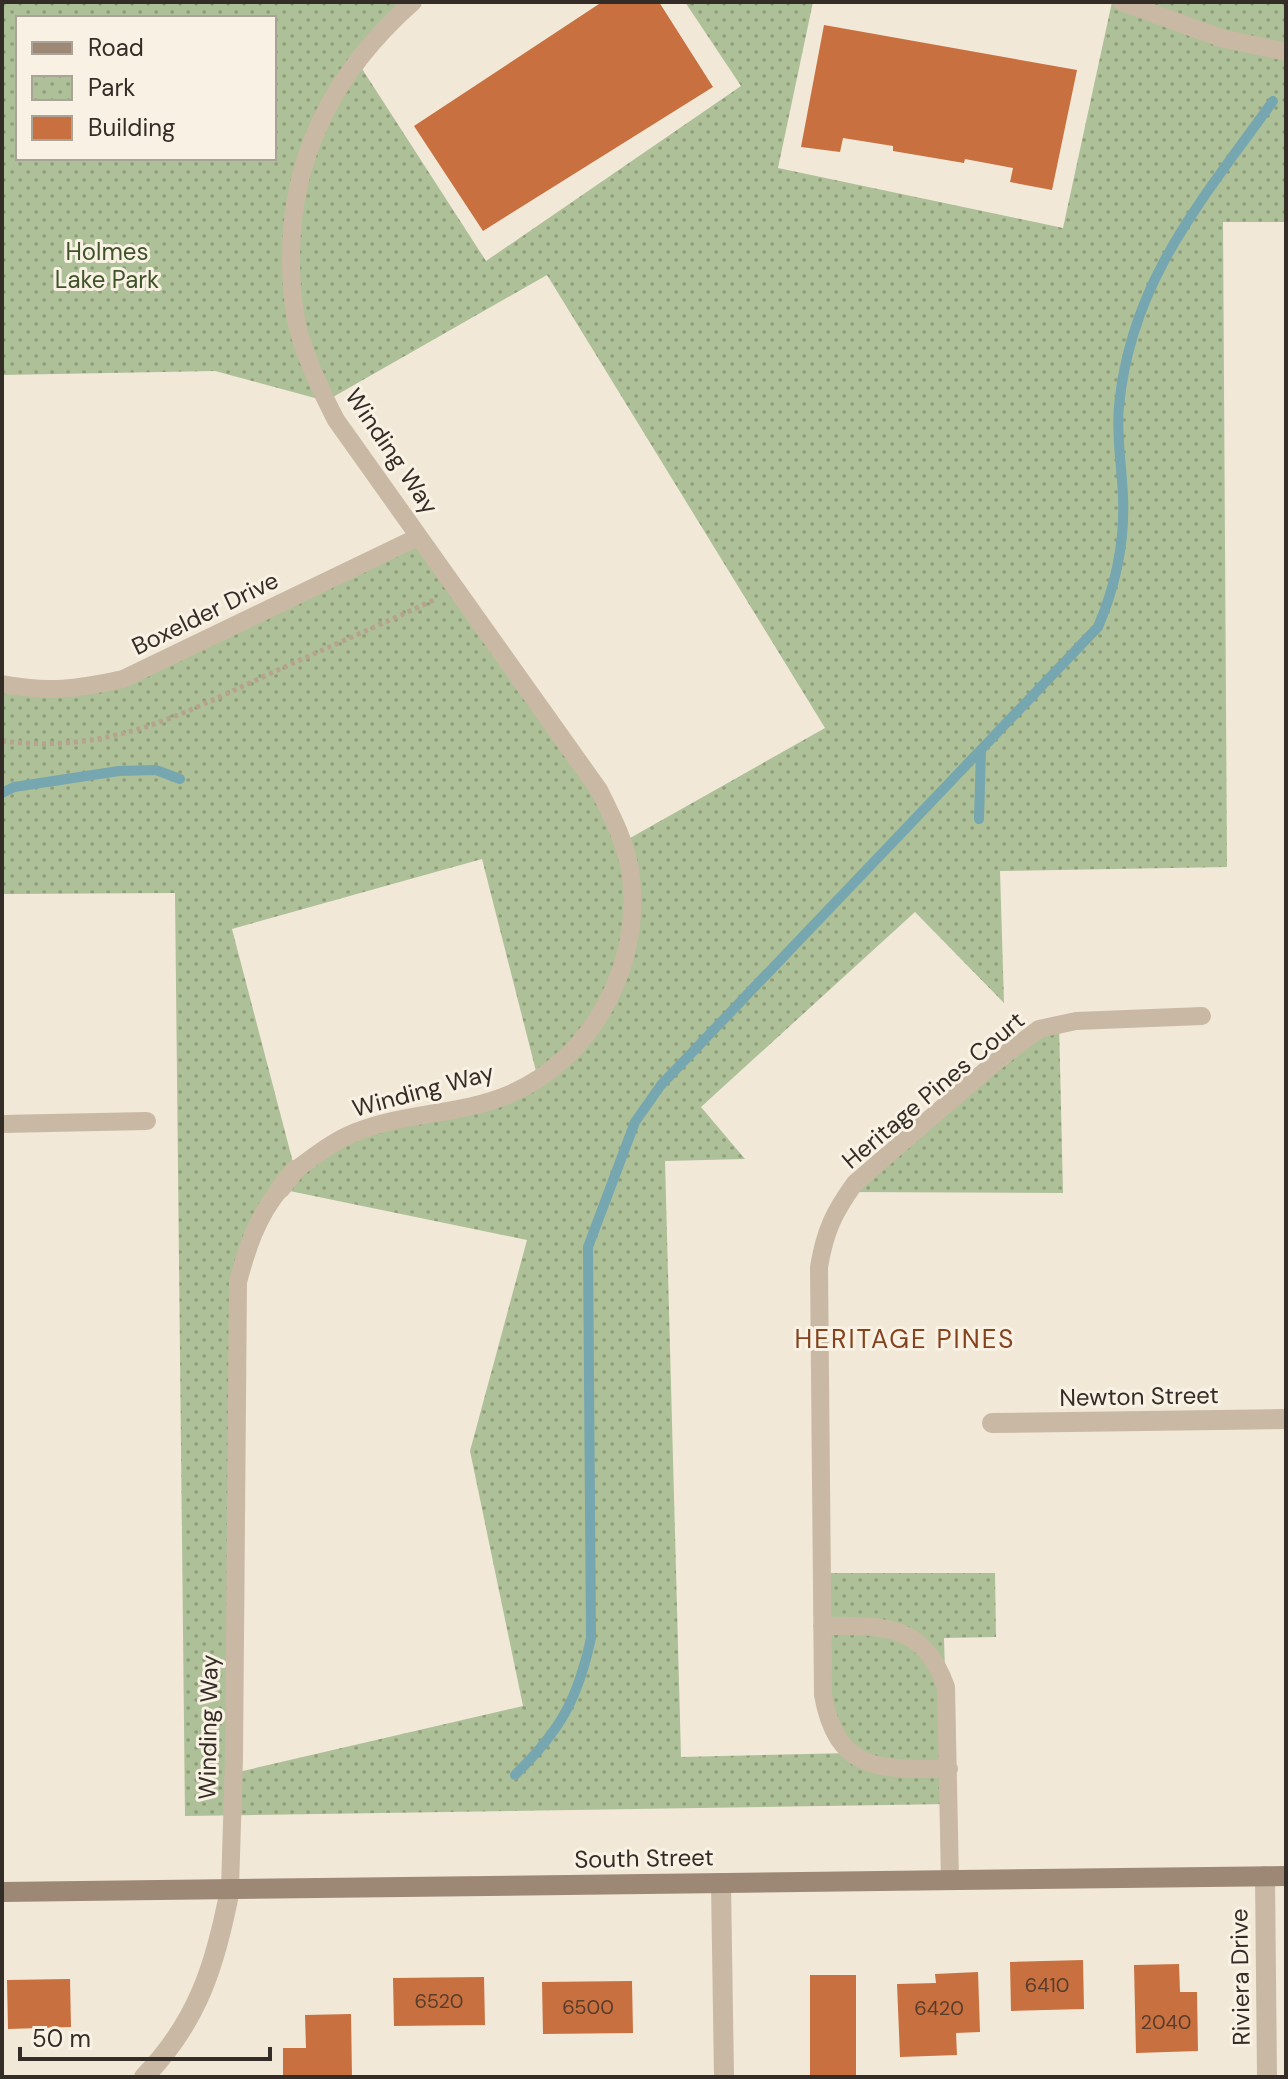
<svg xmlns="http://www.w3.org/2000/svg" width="1288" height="2079" font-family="'DM Sans',sans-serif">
  <defs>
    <pattern id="park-dots" width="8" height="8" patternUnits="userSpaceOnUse" patternTransform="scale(2)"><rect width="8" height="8" fill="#aec098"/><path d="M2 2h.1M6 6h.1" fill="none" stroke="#8e9c7c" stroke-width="1.8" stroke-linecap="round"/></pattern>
  </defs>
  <rect width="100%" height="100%" fill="#f1e8d7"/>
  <!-- park -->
  <path fill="url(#park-dots)" fill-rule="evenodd" d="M2 2H413L357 61 486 261 741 86 685 2H813L778 168 1063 228 1112 2H1286V222H1223L1227 867 1000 871 1004 1003 915 912 701 1107 745 1159 665 1161 681 1757 851 1753 827 1719 822 1573H995L996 1637 944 1638 949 1804 185 1816 175 893 2 894V684L123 679 418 537 599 790 623 842 825 728 547 275 326 401 215 371 2 375ZM18 18H274V158H18ZM482 859 538 1079 357 1131 295 1170 232 929ZM280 1189 527 1240 470 1451 523 1706 234 1773 238 1282Z
    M1059 1023 1063 1193 849 1192 855 1183Z"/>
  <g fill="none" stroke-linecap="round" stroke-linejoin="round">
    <!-- stream -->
    <path stroke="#76a6af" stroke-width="10" d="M2 793 14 787 119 771 156 770 180 779
      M979 819 981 750
      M515 1775C560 1731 578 1699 591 1638L588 1247 635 1122 661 1085 1098 627C1115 587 1125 541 1123 497 1122 467 1116 436 1119 406 1131 280 1203 199 1273 101"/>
  </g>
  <!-- building -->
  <path fill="#c8703f" d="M602 2H659L713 87 483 231 414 126Z
    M824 25 1077 70 1052 190 1010 182 1013 168 965 159 964 163 893 151V146L843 138 840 152 801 147Z
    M1083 1960 1084 2009 1011 2011 1010 1962Z
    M1179 1964 1180 1992H1197L1198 2051 1136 2053 1134 1965Z
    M978 1972 980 2032 956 2033 957 2055 900 2057 897 1984 936 1983 935 1974Z
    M810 1975H856V2075H810Z
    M484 1977 485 2025 394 2026 393 1978Z
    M70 1979 71 2027 8 2029 7 1980Z
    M632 1981 633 2033 543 2034 542 1982Z
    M351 2014 352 2077H283V2048H306L305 2015Z"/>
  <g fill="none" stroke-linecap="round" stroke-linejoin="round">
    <!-- path -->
    <path stroke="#b5a38e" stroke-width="5" stroke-dasharray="4 4" stroke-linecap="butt" d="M2 741C108 754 176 717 269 674 324 649 380 625 436 599"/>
    <!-- lane -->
    <path stroke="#c9b9a4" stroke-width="18" d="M1122 2 1221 38 1286 52
      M2 684C49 693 76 689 123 679L418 537
      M2 1124 147 1121
      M295 1170C315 1156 333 1141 356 1132 406 1112 461 1115 510 1094 595 1057 644 961 630 870 625 841 612 816 599 790L336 420C322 393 309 366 300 336 293 311 291 283 291 257 291 153 336 70 413 2
      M822 1626C882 1626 923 1622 946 1687L950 1880
      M949 1769C883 1769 837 1774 823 1695L819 1267C825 1231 834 1212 855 1183L1000 1058 1039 1029 1076 1021 1202 1016
      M230 1889 234 1757 238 1282C247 1248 257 1217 280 1189"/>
    <!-- street -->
    <path stroke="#c9b9a4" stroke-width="20" d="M280 1189 295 1170
      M992 1423 1286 1419
      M1265 1876 1267 2077
      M721 1883 724 2077
      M144 2077C198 2022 216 1963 230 1889"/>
    <!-- secondary -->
    <path stroke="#9d8875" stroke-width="20" d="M2 1892 1286 1876"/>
  </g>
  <g text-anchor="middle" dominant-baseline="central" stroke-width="6" stroke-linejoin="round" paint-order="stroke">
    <!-- number labels -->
    <g font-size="20" fill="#593d2c">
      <text x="1047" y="1985">6410</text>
      <text x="439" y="2001">6520</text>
      <text x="588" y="2007">6500</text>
      <text x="939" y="2008">6420</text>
      <text x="1166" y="2022">2040</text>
    </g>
    <!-- park labels -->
    <g font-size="24" fill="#3f5329" stroke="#f9f2e4">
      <text x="107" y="251">Holmes<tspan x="107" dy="28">Lake Park</tspan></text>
    </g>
    <!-- street labels -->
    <g font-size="24" fill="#342c26" stroke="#f9f2e4">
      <text transform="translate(392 451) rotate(56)">Winding Way</text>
      <text transform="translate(205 613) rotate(-26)">Boxelder Drive</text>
      <text transform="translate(423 1090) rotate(-15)">Winding Way</text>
      <text transform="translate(933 1090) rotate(-40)">Heritage Pines Court</text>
      <text transform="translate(1139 1396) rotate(-1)">Newton Street</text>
      <text transform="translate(208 1727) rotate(-89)">Winding Way</text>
      <text transform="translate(644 1858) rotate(-1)">South Street</text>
      <text transform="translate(1240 1977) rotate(-91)">Riviera Drive</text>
    </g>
    <!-- neighbourhood labels -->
    <g font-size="26" letter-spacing="2" fill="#84421d" stroke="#f9f2e4">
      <text x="905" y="1339">HERITAGE PINES</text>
    </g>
  </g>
  <!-- border -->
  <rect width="1288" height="2079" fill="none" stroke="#342c26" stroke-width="8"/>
  <!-- legend -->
  <rect x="16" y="16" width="260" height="144" fill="#f9f2e4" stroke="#aaa398" stroke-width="2"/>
  <rect x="32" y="42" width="40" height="12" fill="#9d8875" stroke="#aaa398" stroke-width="2"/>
  <text x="88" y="56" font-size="24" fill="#342c26">Road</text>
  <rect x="32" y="76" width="40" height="24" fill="url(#park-dots)" stroke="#aaa398" stroke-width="2"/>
  <text x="88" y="96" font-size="24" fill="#342c26">Park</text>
  <rect x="32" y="116" width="40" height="24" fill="#c8703f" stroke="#aaa398" stroke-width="2"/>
  <text x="88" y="136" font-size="24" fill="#342c26">Building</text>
  <!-- scale -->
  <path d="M20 2047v12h250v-12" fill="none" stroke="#342c26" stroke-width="4"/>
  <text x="32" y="2047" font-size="24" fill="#342c26" stroke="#f9f2e4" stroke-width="6" paint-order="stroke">50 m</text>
</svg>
